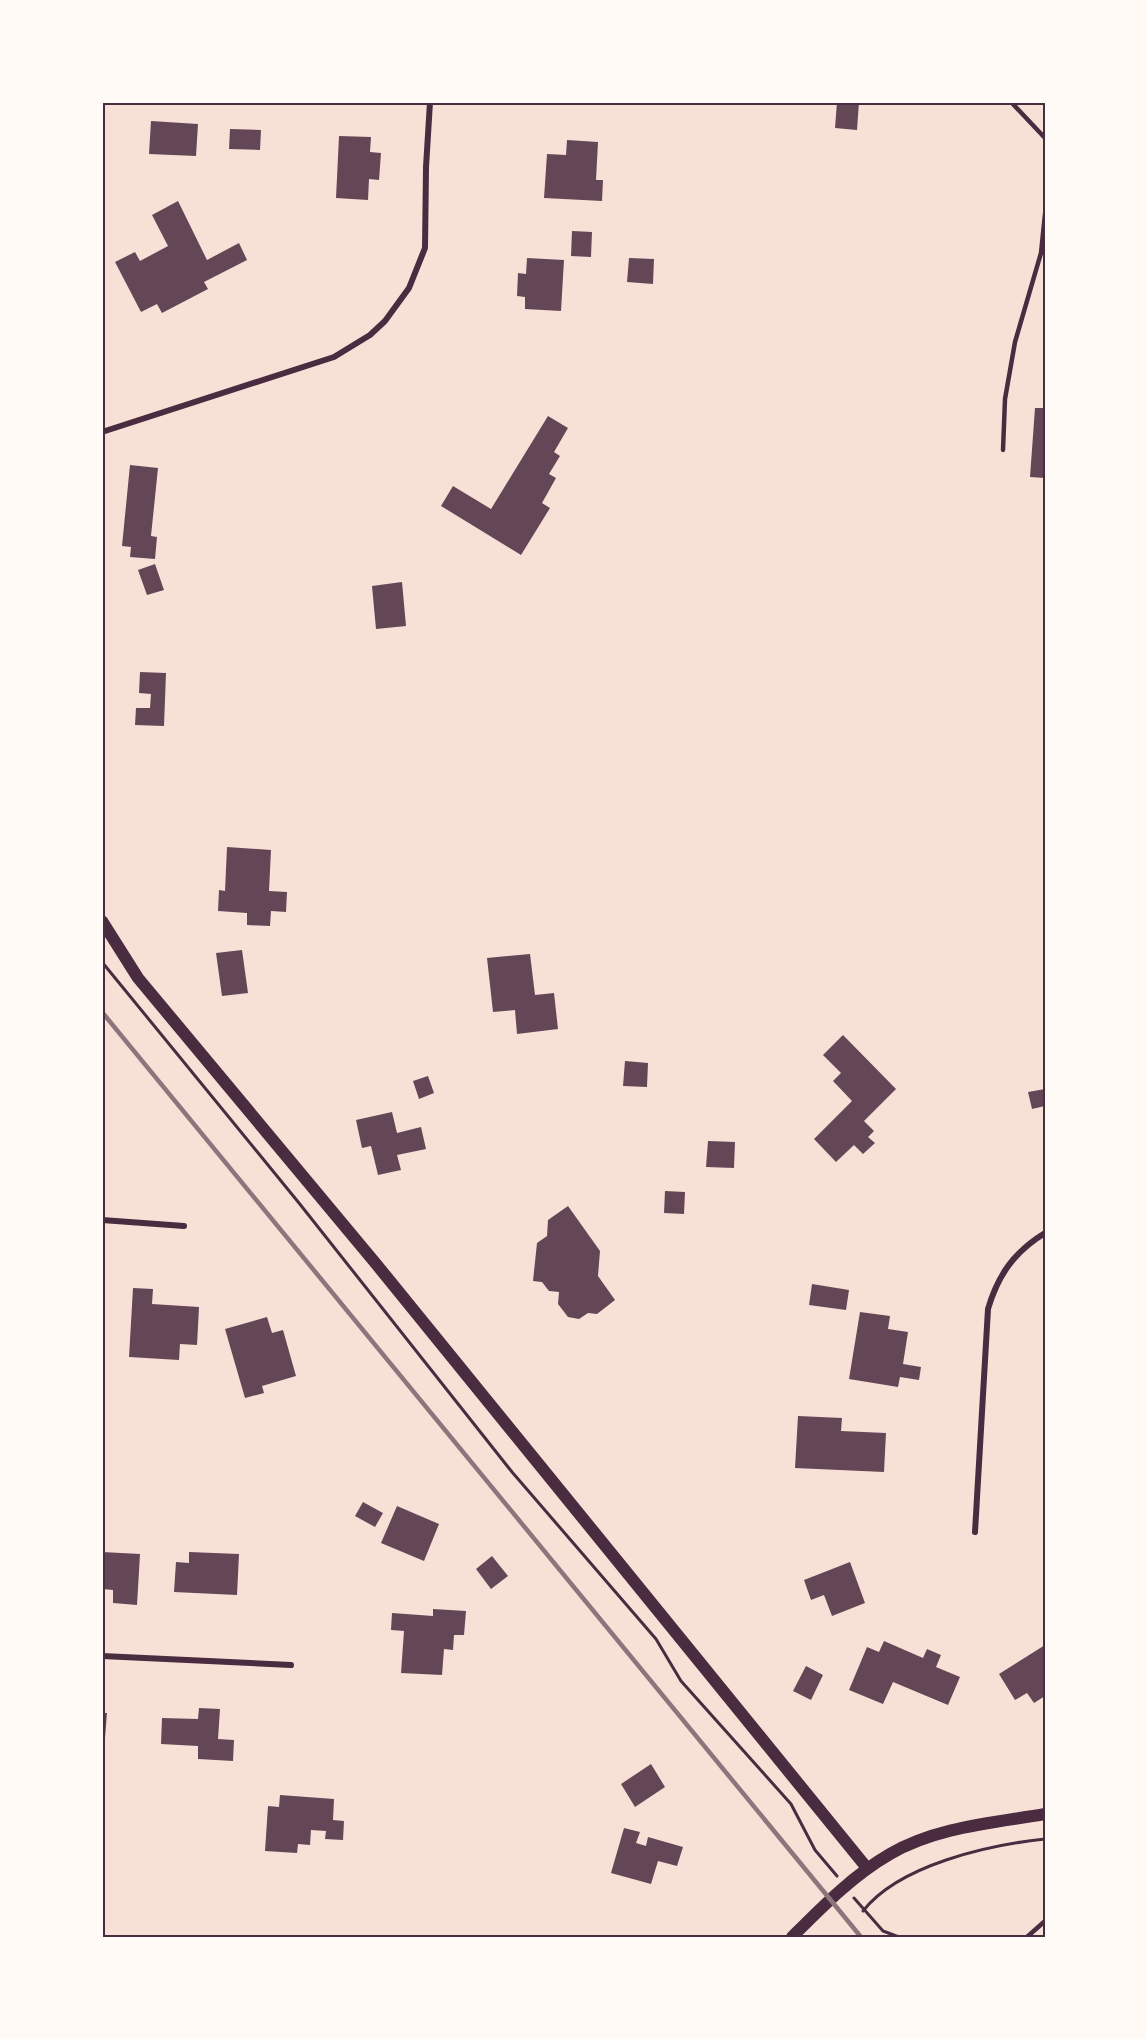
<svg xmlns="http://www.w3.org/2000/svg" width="1147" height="2039" font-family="'Nunito Sans',sans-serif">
  <rect width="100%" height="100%" fill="#f7e1d7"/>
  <!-- building -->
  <path fill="#644757" d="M837 102H859L857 130 835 128Z
    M151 121 198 124 196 156 149 154Z
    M230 129 261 130 260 150 229 149Z
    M339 136 371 137 370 152 381 153 379 180 369 179 368 200 336 198Z
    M567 140 598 142 596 180H603L602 201 544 198 547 154 566 155Z
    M178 201 207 260 239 243 247 260 204 282 208 289 162 313 157 304 141 312 115 262 135 252 140 261 168 246 152 215Z
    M572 231 592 232 591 257 571 256Z
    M527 258 564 260 561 311 525 309V297L517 296 518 273 526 274Z
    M629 258 654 259 653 284 627 282Z
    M1035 408H1045V478L1030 477Z
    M548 416 568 428 554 452 560 456 549 474 556 478 542 503 550 508 521 555 441 506 453 486 491 509Z
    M130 465 158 468 151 536 157 537 155 559 130 557 131 547 122 546Z
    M155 564 164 590 147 595 138 570Z
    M402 582 406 626 376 629 372 586Z
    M140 672 166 673 164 726 135 725 136 708H150L151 694 139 693Z
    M227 847 271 850 269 891 287 892 286 912 271 911 270 926 247 925V913L218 911 219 890 225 891Z
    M242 950 248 993 222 996 216 953Z
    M530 954 535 995 554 993 558 1029 517 1034 515 1010 493 1012 487 958Z
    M843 1035 896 1089 864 1121 874 1131 868 1137 875 1143 863 1154 854 1145 836 1162 814 1139 852 1101 833 1081 841 1073 823 1055Z
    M625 1061 648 1063 647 1087 623 1086Z
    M428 1076 434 1093 419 1099 413 1081Z
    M1045 1089V1106L1032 1109 1028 1092Z
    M392 1112 397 1133 421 1127 426 1149 397 1155 401 1170 378 1175 371 1146 362 1148 356 1120Z
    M708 1141 735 1142 734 1168 706 1167Z
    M665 1191 685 1192 684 1214 664 1213Z
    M568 1206 600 1251 598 1276 615 1300 597 1314 588 1313 579 1319 568 1317 558 1304 559 1292 549 1291 542 1282 533 1281 537 1243 547 1236 548 1220Z
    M812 1284 849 1290 846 1310 809 1305Z
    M133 1288 153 1289 152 1304 199 1307 197 1345 180 1344 179 1360 129 1357Z
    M860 1312 890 1316 888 1329 908 1332 903 1364 921 1367 919 1380 900 1377 898 1387 849 1379Z
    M267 1317 272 1333 283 1330 296 1376 262 1386 264 1393 245 1398 225 1329Z
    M798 1416 842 1418 841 1431 886 1433 884 1472 795 1468Z
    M363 1502 383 1513 375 1527 355 1516Z
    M397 1506 439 1524 424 1561 381 1543Z
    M102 1552 140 1554 137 1605 113 1603V1590L102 1589Z
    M189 1552 239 1554 237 1595 174 1592 176 1562 189 1563Z
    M492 1556 508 1576 491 1589 476 1569Z
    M850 1562 865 1603 832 1616 824 1595 811 1600 804 1580Z
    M433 1609 466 1611 464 1635H454L453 1650 444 1649 442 1675 401 1673 404 1631 391 1630 392 1613 433 1616Z
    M884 1641 923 1658 927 1649 941 1655 936 1667 960 1677 948 1705 893 1682 883 1704 849 1690 867 1647 879 1652Z
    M1045 1645V1696L1034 1703 1027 1693 1015 1700 999 1674Z
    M806 1666 823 1675 811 1700 793 1691Z
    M199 1708 220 1709 218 1739 234 1740 233 1761 198 1759V1746L161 1744 162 1718 198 1719Z
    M102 1713H107L105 1738H102Z
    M651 1764 665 1787 635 1807 621 1784Z
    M280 1795 334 1799 333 1820 344 1821 343 1840 325 1839 326 1831 311 1830 310 1845 298 1844 297 1853 265 1851 268 1806 279 1807Z
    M624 1828 640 1832 636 1843 646 1846 648 1837 683 1847 677 1866 658 1861 651 1884 611 1873Z"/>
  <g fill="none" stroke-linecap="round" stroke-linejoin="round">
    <!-- path -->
    <path stroke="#4a2c40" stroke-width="3" d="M102 962 299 1203 512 1472 656 1639 681 1681 791 1804 815 1850 837 1876
      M854 1898 883 1931 899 1937
      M863 1911C899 1865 988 1845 1045 1839"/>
    <!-- service -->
    <path stroke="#4a2c40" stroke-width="4.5" d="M1011 102 1045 138
      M1003 450 1005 399 1015 342 1041 253 1045 214
      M1027 1937 1045 1921"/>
    <!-- minor -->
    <path stroke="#4a2c40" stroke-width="6" d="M102 432 334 357 370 335 385 321 409 288 425 248 426 167 430 102
      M102 1220 184 1226
      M975 1532 988 1309C998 1275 1014 1252 1045 1233
      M102 1656 291 1665"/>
    <!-- secondary -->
    <path stroke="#4a2c40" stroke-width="12" d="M102 921 138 978 377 1265 867 1868
      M792 1937C822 1907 852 1876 890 1854 936 1827 993 1823 1045 1814"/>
    <!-- rail -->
    <path stroke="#8f747c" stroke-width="4.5" d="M102 1012 861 1937"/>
  </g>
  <!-- border -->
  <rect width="1147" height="2039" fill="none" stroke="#fffaf5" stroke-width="207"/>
  <rect x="104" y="104" width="940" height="1832" fill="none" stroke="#4a2c40" stroke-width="2"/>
</svg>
